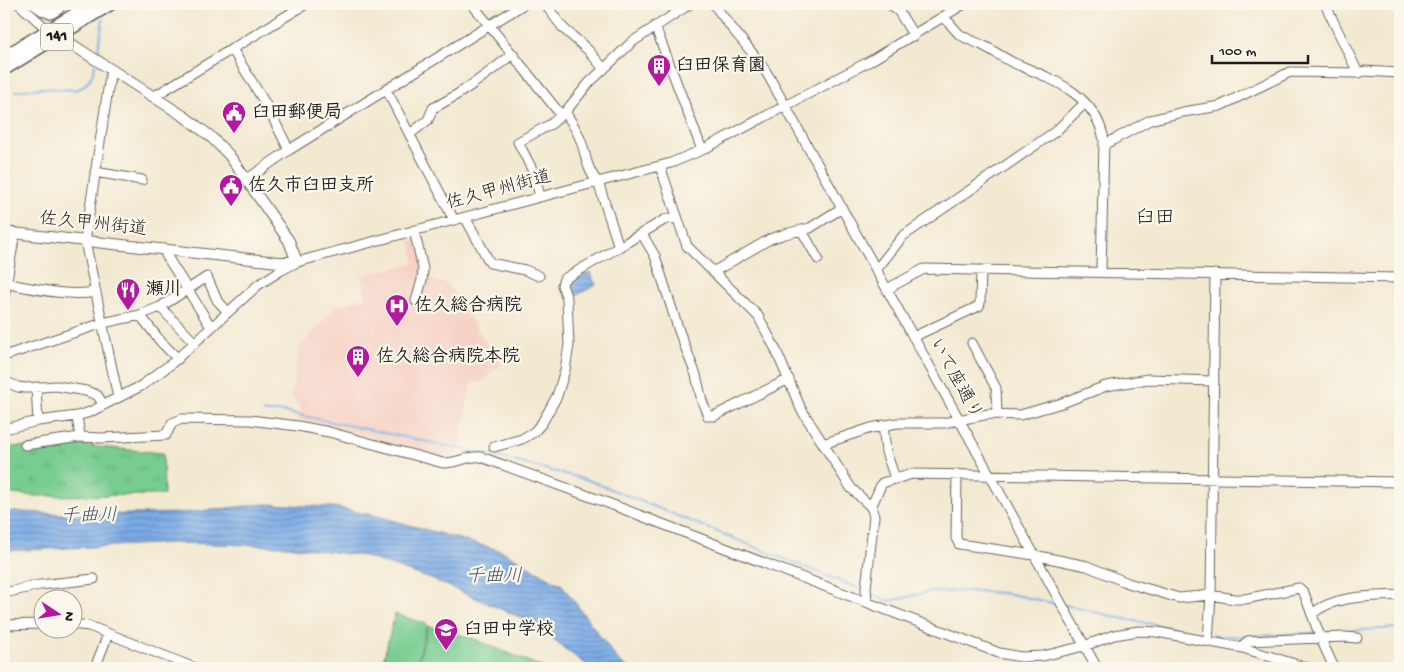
<svg xmlns="http://www.w3.org/2000/svg" width="1404" height="672" font-family="'Gochi Hand','Klee One',sans-serif">
  <defs>
    <pattern id="park-tufts" width="24" height="20" patternUnits="userSpaceOnUse" patternTransform="scale(1.25)"><rect width="24" height="20" fill="#77cc8f"/><path d="M3 7l-1-3M5 7V3M7 7l1-3M15 17l-1-3M17 17v-4M19 17l1-3" fill="none" stroke="#66af7b"/></pattern>
    <pattern id="water-rules" width="6" height="5" patternUnits="userSpaceOnUse" patternTransform="scale(1.25)"><rect width="6" height="5" fill="#7babe6"/><path d="M0 2.5h6" fill="none" stroke="#648aba"/></pattern>
  </defs>
  <rect width="100%" height="100%" fill="#fbf7ec"/>
  <filter id="ink" filterUnits="userSpaceOnUse"><feTurbulence type="fractalNoise" baseFrequency=".02" numOctaves="2"/><feDisplacementMap in="SourceGraphic" scale="10" xChannelSelector="R" yChannelSelector="G"/><feConvolveMatrix kernelMatrix="1 2 1 2 8 2 1 2 1" color-interpolation-filters="sRGB"/></filter>
  <filter id="wash" filterUnits="userSpaceOnUse"><feTurbulence type="fractalNoise" baseFrequency=".0096" numOctaves="4" result="noise"/><feDisplacementMap in="SourceGraphic" scale="20" xChannelSelector="R" yChannelSelector="G"/><feGaussianBlur stdDeviation="1.12" result="paint"/><feColorMatrix in="noise" values="0 0 0 0 0 0 0 0 0 0 0 0 0 0 0 0 0 1.4 0 .05"/><feComposite in="paint" operator="in"/></filter>
  <g filter="url(#wash)">
    <rect width="100%" height="100%" fill="#f3e9d1"/>
    <!-- built -->
    <path fill="#f6d2c5" d="M421 236 433 281 448 284 501 366 491 372 486 380 471 384 458 457 443 458 359 434 299 420 301 410 291 396 299 348 335 307 366 297 361 275 414 263 410 241Z"/>
    <!-- green -->
    <path fill="#77cc8f" stroke="#4a7456" d="M395 614 427 624 416 668H381Z
      M428 626 472 638 544 668H417Z"/>
    <!-- park -->
    <path fill="url(#park-tufts)" stroke="#4a7456" d="M77 445 163 453 164 495 34 496 4 493V447Z"/>
    <!-- water -->
    <path fill="url(#water-rules)" stroke="#4c6481" d="M590 272 596 285 575 296 569 283Z
      M264 504 334 507 381 517 502 551 562 585 620 663 630 668H591L526 620 434 580 364 556 287 546 176 543 4 551V511L79 515 181 513Z"/>
    <g fill="none" stroke-linecap="round" stroke-linejoin="round">
      <!-- stream -->
      <path stroke="#7babe6" stroke-width="2" d="M97 57 103 19
        M16 91 41 88 75 90C87 87 93 76 95 64
        M264 412H284L486 454 588 480 862 590
        M869 593 889 601 929 592 979 591 1010 594 1058 604
        M1065 605 1120 618 1204 634
        M1321 632 1400 628
        M1211 635 1220 637 1317 633"/>
    </g>
  </g>
  <g filter="url(#ink)">
    <g fill="none" stroke-linecap="round" stroke-linejoin="round">
      <!-- minor casing -->
      <g stroke="#67645b" stroke-width="11">
        <path id="minor" d="M19 4 48 30
          M33 4 43 11 51 14 59 9 62 4
          M472 4 561 115
          M545 4 563 28 588 50 604 69
          M714 4C730 29 752 49 768 75L1097 668
          M890 4 899 12 914 36
          M1325 4 1358 73
          M944 17 959 34 966 38C972 41 978 43 984 46 994 51 1003 58 1014 63 1052 79 1096 94 1104 140L1101 272
          M655 26 702 150
          M232 49 268 108 289 150
          M111 69 85 241 118 397
          M386 89 454 220
          M153 97 306 4
          M410 134 428 120 433 108C462 94 488 73 513 54
          M1104 145 1150 120 1183 112 1220 106 1290 72 1358 73 1365 71 1400 73
          M660 166 687 246 758 316 775 348 801 409 851 488 871 507
          M95 172 142 180
          M246 180 289 150 524 4
          M540 197 534 173 518 142 551 124 565 112 589 83 632 42 690 4
          M465 217 490 263 525 270 539 276
          M414 230 423 269 422 280 416 301
          M802 231 818 259
          M642 234 655 256 679 331 696 375 702 401 708 416H714L789 379
          M619 247 664 220 677 217
          M165 249 166 255 211 327
          M875 268 880 265 903 236 1056 131 1085 103
          M713 272 770 239 785 234 810 228 842 208
          M4 283C31 288 69 297 95 292
          M887 289 924 269 1400 278
          M4 297 15 233
          M160 307 195 343
          M140 315 161 342 178 359
          M913 337 979 306 980 303 981 270
          M972 343 996 388 997 414
          M4 356 103 323 140 315 160 307 207 277 217 300 228 312
          M4 381 18 387 25 388 57 386 86 391 97 395 104 405
          M36 387 38 421
          M77 416 80 437
          M883 425 886 452 895 478
          M4 429 38 421 77 416 90 412 141 386 171 364 258 285 280 271 297 262 540 197 671 163 702 150 870 61 964 4
          M823 444 871 428 897 423H943L989 414 1020 415 1062 403 1106 386 1148 379 1214 381
          M25 445 80 437 101 438 166 435 172 423 182 419 250 420 298 426 329 432 443 463C457 464 468 455 481 457L605 502 999 653 1021 657 1043 656 1084 646 1114 635 1139 631 1157 632 1243 648 1307 668
          M494 447 522 439 534 432 542 423 557 396 565 370 569 345 567 299 562 285 564 279 619 247 598 182C587 171 586 155 581 141 577 130 571 121 565 112
          M957 474 956 538 959 544 1034 555 1087 566 1128 583 1179 598 1211 595 1234 599H1245L1299 588 1304 593 1321 639 1334 668
          M4 593 40 585 94 579
          M867 602 866 588 874 516 871 507 882 483 912 474 1400 482
          M1312 614C1336 594 1372 597 1400 595
          M72 624 89 626 195 668
          M4 625 42 624
          M1208 641 1211 595 1215 274
          M1243 648 1244 644 1248 641 1345 637 1357 638
          M95 668 108 634"/>
      </g>
      <!-- major casing -->
      <g stroke="#67645b" stroke-width="12">
        <path id="major" d="M4 232 278 262H297L289 241 269 212 229 155 210 136 185 117 54 33"/>
      </g>
      <!-- highway casing -->
      <g stroke="#67645b" stroke-width="15">
        <path id="highway" d="M4 57 93 4
          M4 69 110 4"/>
      </g>
      <!-- minor -->
      <use href="#minor" stroke="#fff" stroke-width="9"/>
      <!-- major -->
      <use href="#major" stroke="#fff" stroke-width="10"/>
      <!-- highway -->
      <use href="#highway" stroke="#fff" stroke-width="12"/>
    </g>
  </g>
  <!-- icons -->
  <defs>
    <g id="building-pin" transform="scale(1.25)"><path d="M0 17L-7.5 6A9.5 9.5 0 1 1 7.5 6Z" fill="#b5179e" stroke="#fbf7ec"/><path d="M-4-6H4V6H1V3H-1V6H-4ZM-2.5-4.3h1.7v1.8h-1.7ZM.8-4.3h1.7v1.8H.8ZM-2.5-1h1.7V.8h-1.7ZM.8-1h1.7V.8H.8Z" fill="#fff"/></g>
    <g id="civic-pin" transform="scale(1.25)"><path d="M0 17L-7.5 6A9.5 9.5 0 1 1 7.5 6Z" fill="#b5179e" stroke="#fbf7ec"/><path d="M-.6-6.5H3V-4.5H.6V-3L4-1V1h2V6H-6V1h2V-1L-.6-3ZM-1.2 2.5V6h2.4V2.5Z" fill="#fff"/></g>
    <g id="restaurant-pin" transform="scale(1.25)"><path d="M0 17L-7.5 6A9.5 9.5 0 1 1 7.5 6Z" fill="#b5179e" stroke="#fbf7ec"/><path d="M-5-6h1v4h1v-4h1v4h1v-4h1v5L-1.5 .5V6h-2V.5L-5-1ZM5-6V6H3V1.5H1.5Q1.5-4 5-6Z" fill="#fff"/></g>
    <g id="hospital-pin" transform="scale(1.25)"><path d="M0 17L-7.5 6A9.5 9.5 0 1 1 7.5 6Z" fill="#b5179e" stroke="#fbf7ec"/><path d="M-5-5h3v3.5h4V-5h3V5h-3V1.5h-4V5h-3Z" fill="#fff"/></g>
    <g id="school-pin" transform="scale(1.25)"><path d="M0 17L-7.5 6A9.5 9.5 0 1 1 7.5 6Z" fill="#b5179e" stroke="#fbf7ec"/><path d="M0-5L7-2L0 1L-7-2ZM-4 1L0 2.5L4 1V4Q0 6-4 4Z" fill="#fff"/></g>
  </defs>
  <g fill-rule="evenodd">
    <use href="#building-pin" x="659" y="66"/>
    <use href="#civic-pin" x="234" y="113"/>
    <use href="#civic-pin" x="231" y="186"/>
    <use href="#restaurant-pin" x="128" y="290"/>
    <use href="#hospital-pin" x="397" y="306"/>
    <use href="#building-pin" x="358" y="357"/>
    <use href="#school-pin" x="446" y="630"/>
  </g>
  <g text-anchor="middle" dominant-baseline="central" stroke-width="4.5" stroke-linejoin="round" paint-order="stroke">
    <!-- shield labels -->
    <rect fill="#fbf7ec" stroke="#5f5e5a" stroke-width="1" x="41" y="23.5" width="32" height="27" rx="4"/>
    <g font-size="16" font-weight="bold" fill="#1c1c1c">
      <text x="57" y="37">141</text>
    </g>
    <!-- poi labels -->
    <g font-size="18" font-weight="bold" fill="#1c1c1c" stroke="#fbf7ec" text-anchor="start">
      <text x="676" y="66">臼田保育園</text>
      <text x="252" y="113">臼田郵便局</text>
      <text x="248" y="186">佐久市臼田支所</text>
      <text x="146" y="290">瀬川</text>
      <text x="414" y="306">佐久総合病院</text>
      <text x="376" y="357">佐久総合病院本院</text>
      <text x="464" y="630">臼田中学校</text>
    </g>
    <!-- street labels -->
    <g font-size="18" fill="#1c1c1c" stroke="#fbf7ec">
      <text transform="translate(499 191) rotate(-15)">佐久甲州街道</text>
      <text transform="translate(93 225) rotate(6)">佐久甲州街道</text>
      <text transform="translate(955 379) rotate(61)">いて座通り</text>
    </g>
    <!-- water labels -->
    <g font-size="19" font-style="italic" fill="#42556d" stroke="#fbf7ec">
      <text transform="translate(89 517) rotate(-1)">千曲川</text>
      <text x="494" y="577">千曲川</text>
    </g>
    <!-- quarter labels -->
    <g font-size="20" fill="#1c1c1c" stroke="#fbf7ec">
      <text x="1155" y="219">臼田</text>
    </g>
  </g>
  <!-- margin -->
  <rect width="1404" height="672" fill="none" stroke="#fbf7ec" stroke-width="20"/>
  <!-- north arrow -->
  <g transform="translate(58 614) rotate(102)"><circle r="24" fill="#fbf7ec" stroke="#a29f99"/>
  <path d="M0-4L9 19L0 12L-9 19Z" fill="#b5179e"/>
  <text y="-8" font-size="14" font-weight="bold" text-anchor="middle" fill="#1c1c1c">N</text>
  </g>
  <!-- scale -->
  <path d="M1212 55v8h96v-8" fill="none" stroke="#1c1c1c" stroke-width="2.5"/>
  <text x="1219" y="55" font-size="15" fill="#1c1c1c" stroke="#fbf7ec" stroke-width="4" paint-order="stroke">100 m</text>
</svg>
